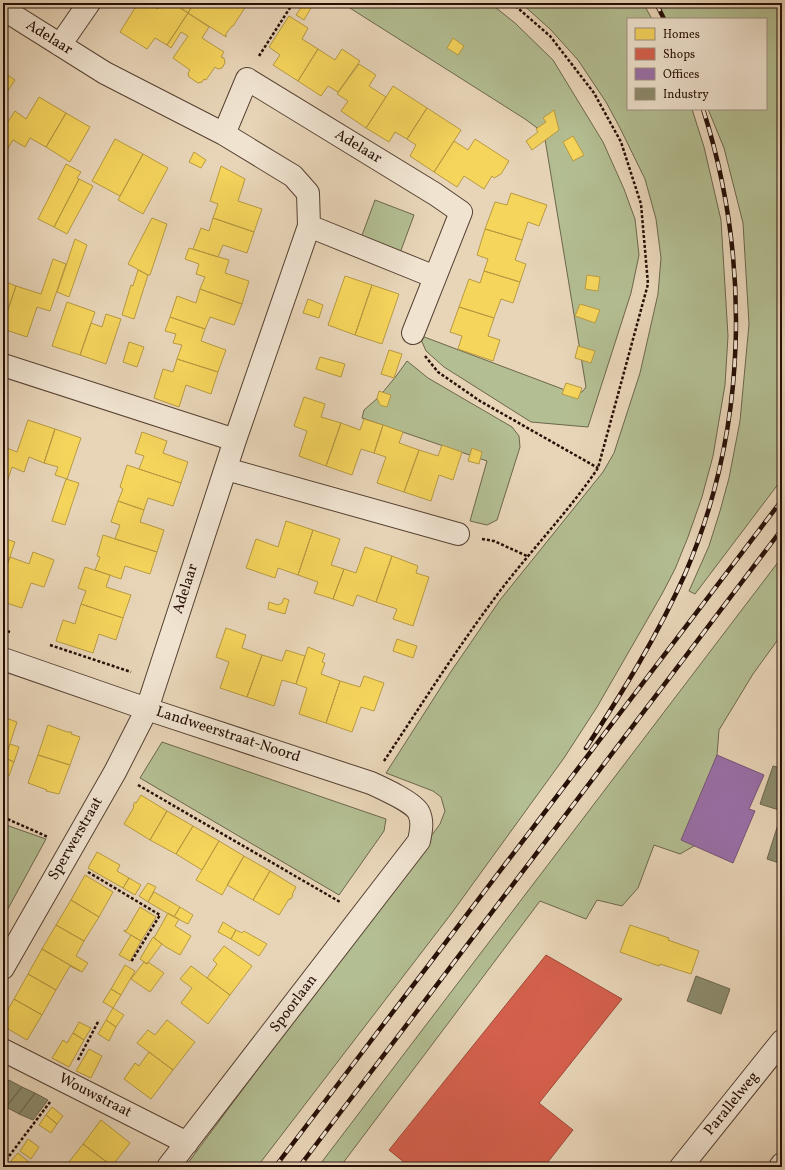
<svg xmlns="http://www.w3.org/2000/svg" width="785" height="1170" font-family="Vollkorn,serif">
  <rect width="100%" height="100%" fill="#e8d5b8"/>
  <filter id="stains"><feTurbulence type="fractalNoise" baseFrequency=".005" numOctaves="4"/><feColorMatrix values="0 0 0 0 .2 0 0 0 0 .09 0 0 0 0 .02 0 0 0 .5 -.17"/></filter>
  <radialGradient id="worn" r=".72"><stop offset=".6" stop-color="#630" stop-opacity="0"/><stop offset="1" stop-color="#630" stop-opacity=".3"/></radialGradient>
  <!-- green -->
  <path fill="#b3be92" stroke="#6c664c" d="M342 3H490L515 23 553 60 603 142 624 189 635 219 639 255 631 293 588 427 531 422 444 367 426 351 419 335 573 393 582 392 586 387 544 133 525 119Z
    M521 3H643L652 19H628V109H692L704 147 721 220 728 336 725 385 713 456 702 497 688 537 675 569 662 594 597 707 564 758 451 914 257 1167H185L440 824 445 811 441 797 433 791 386 773 450 673 500 600 603 472 614 453 640 373 658 294 661 258 656 219 645 179 620 128 606 102 578 60 550 29Z
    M656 3H782V479L695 594 689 591 709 546 720 511 729 478 740 421 749 324 743 223 724 148 708 109H766V19H665Z
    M375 200 414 215 400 253 361 238Z
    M407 361 428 378 512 427 519 436 520 447 497 520 487 525 470 521 487 461 362 418 364 410 379 397 397 375Z
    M782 557V634L753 674 719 730 717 755 694 846 680 854 654 845 638 888 622 906 597 900 586 919 540 901 340 1167H318Z
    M162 742 386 819 384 831 339 895 140 778Z
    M3 824 46 839 4 916 3 915Z"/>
  <!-- homes -->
  <path fill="#f6d55c" stroke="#b89a42" d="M138 3H148L158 9 162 3H173L188 13 167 45 155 38 147 49 120 32Z
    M173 3H194L188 13Z
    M194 3H248L233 26H232L225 35 227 36 226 37 188 13Z
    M304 3 311 8 304 20 296 15Z
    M188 13 209 27 202 38 224 52 221 57 224 58 225 63 222 68 218 69 215 67 206 80 204 79 202 82 198 83 189 77 188 73 190 70 173 58 188 36 181 32 171 48 167 45Z
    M289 16 308 28 302 39 318 49 298 81 273 65 280 55 269 47Z
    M453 38 464 46 458 55 447 48Z
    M318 49 335 60 342 49 360 61 338 92 328 86 321 96 298 81Z
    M359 64 376 75 369 86 386 97 366 128 341 111 348 101 337 94Z
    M3 72 15 80 3 98Z
    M393 86 427 108 407 139 395 132 389 142 366 128Z
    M39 97 66 113 46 147 30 138 25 147 13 140 3 156V129L15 111 26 119Z
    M427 108 461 130 434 172 410 156 416 145 407 139Z
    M554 110 559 130 532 150 526 141 538 132 536 129 546 122 543 118Z
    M66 113 90 127 70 162 46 147Z
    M573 136 584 155 573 161 563 142Z
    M115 139 143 154 120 196 92 181Z
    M475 139 509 161 501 174 494 178 492 176 484 189 464 176 457 187 434 172 454 141 468 150Z
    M194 152 206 160 201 168 189 162Z
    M143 154 168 168 143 214 118 200Z
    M66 164 81 172 77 178 79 179 54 227 38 219Z
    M221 166 245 179 238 201 262 209 254 232 213 218 218 204 210 201Z
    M79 179 93 186 67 234 54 227Z
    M511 193 547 205 539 226 528 222 522 240 485 229 495 202 507 205Z
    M152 218 167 224 150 275H148L128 264Z
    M213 218 254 232 247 253 223 245 218 257 193 249 201 228 209 231Z
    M485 229 522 240 515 260 526 264 520 282 484 271 488 259 477 255Z
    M75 239 87 245 69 297 57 292Z
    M189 248 229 260 225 273 249 281 242 304 200 289 205 277 196 274 199 264 185 259Z
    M53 259 66 264 50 311 37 307 27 337 3 329V324L16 286 41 294Z
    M138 270 148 275 134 319 122 315 131 285 133 286Z
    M484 271 520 282 513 303 501 299 494 318 459 307 469 279 480 283Z
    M587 275 600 277 598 291 585 289Z
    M345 276 372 285 355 335 328 325Z
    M3 281 16 286 3 324Z
    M372 285 399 294 382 344 355 335Z
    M200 289 242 304 234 325 210 317 205 329 170 317 177 296 196 303Z
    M308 299 323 305 319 318 303 313Z
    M67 302 95 312 80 355 52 346Z
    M580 304 600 310 595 323 575 316Z
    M459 307 494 318 488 336 500 340 493 361 458 349 462 336 450 332Z
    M106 314 121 319 106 364 80 355 91 323 102 327Z
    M170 317 205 329 201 341 226 350 218 372 177 359 182 345 173 343 176 334 165 331Z
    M129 342 144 347 137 367 123 362Z
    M578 346 595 351 591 363 575 358Z
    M389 350 402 354 394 378 381 374Z
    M320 357 345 364 341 377 316 369Z
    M177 359 218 372 211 394 186 385 179 407 154 398 163 369 173 372Z
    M566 383 582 388 578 399 562 394Z
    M379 391 391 395 387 407 380 405 377 398Z
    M304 397 325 404 321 417 341 423 326 466 299 456 307 431 294 426Z
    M364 419 383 425 374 453 361 449 352 475 326 466 341 423 360 430Z
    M28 420 55 429 44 463 29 457 24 472 12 467 3 494V451L4 447 17 452Z
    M383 425 403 432 399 443 419 450 404 492 377 483 386 457 374 453Z
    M55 429 81 438 67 479 55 475 58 467 44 463Z
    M142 432 167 441 163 453 188 462 181 483 139 469 144 456 135 453Z
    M442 445 462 452 453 480 439 475 431 501 404 492 419 450 438 456Z
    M472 448 482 452 479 464 468 461Z
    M127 465 181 483 173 506 148 498 144 510 118 501 123 489 120 487Z
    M66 479 79 483 65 525 52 521Z
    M118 501 144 510 140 522 164 530 157 552 115 539 120 525 111 522Z
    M286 521 313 530 298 575 278 568 275 578 246 568 256 539 278 547Z
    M313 530 340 539 331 565 344 569 333 599 314 593 318 582 298 575Z
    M103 535 157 552 150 574 125 566 121 579 95 570 100 557 97 556Z
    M3 538 15 542 3 577Z
    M365 547 392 556 376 602 357 595 353 606 333 599 344 569 356 573Z
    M33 552 54 560 44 587 31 583 22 608 3 602V577L10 557 29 564Z
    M392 556 418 566 416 573 429 577 413 626 393 619 397 609 376 602Z
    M85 567 110 575 106 587 131 595 123 618 81 604 86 591 78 588Z
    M284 598 289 600 285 614 268 609 269 602 278 605 282 603Z
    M81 604 123 618 116 640 99 634 93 653 56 641 63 620 75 624Z
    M226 628 246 635 242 648 262 655 247 697 220 688 229 662 216 657Z
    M397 639 417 646 413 658 393 651Z
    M308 647 325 654 322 662 325 663 321 674 340 681 326 723 299 714 307 688 296 684Z
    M286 650 305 656 296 684 282 680 274 706 247 697 262 655 282 661Z
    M364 676 384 683 374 711 361 707 352 732 326 723 340 681 360 687Z
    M3 717 17 722 4 762 3 761Z
    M48 725 67 732H72L71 734 80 737 70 765 38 755Z
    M10 744 19 747 14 762 5 758Z
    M38 755 70 765 59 794 46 791 47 790 28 783Z
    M5 758 14 762 9 776 3 773V766Z
    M141 795 167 811 150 840 124 824 134 807 133 806 135 802 136 803Z
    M167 811 193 826 176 854 150 840Z
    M193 826 219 841 202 870 176 854Z
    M219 841 244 856 222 895 196 880Z
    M97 852 120 865 117 871 129 878 123 888 88 868Z
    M244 856 270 871 253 900 227 885Z
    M270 871 296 887 292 895H293L291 899H289L279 915 253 900Z
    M85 875 113 892 99 917 71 900Z
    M129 878 141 885 135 895 123 888Z
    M148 883 156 887 148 902 139 896Z
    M154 892 180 907 174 917 148 902Z
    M71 900 99 917 84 941 56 925Z
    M140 907 156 917 141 941 124 931V930L126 931Z
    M180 907 193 915 188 924 174 917Z
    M168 913 179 919 175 926 191 936 180 955 166 947 154 938Z
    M223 922 236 930 231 939 218 932Z
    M56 925 84 941 76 956 88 963 82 972 42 949Z
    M630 925 669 938 668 940 699 951 691 974 660 964 659 966 620 952Z
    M236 930 242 933 244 931 267 944 259 956 231 939Z
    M131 935 141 941 130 961 119 955Z
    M153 937 162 944 147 964 140 959Z
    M224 946 252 966 230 995 207 978 217 964 213 960Z
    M42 949 80 971 70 966 56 990 28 974Z
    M144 962 147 964 148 962 164 973 150 992 131 979Z
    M125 965 135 971 121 995 111 989Z
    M191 966 230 995 208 1024 181 1003 192 988 180 979Z
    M28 974 56 990 42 1015 14 999Z
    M111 989 121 995 113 1008 103 1002Z
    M14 999 42 1015 27 1040 3 1026V1018Z
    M113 1008 124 1015 116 1027 106 1020Z
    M106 1020 116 1027 109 1041 98 1034Z
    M167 1020 195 1042 173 1070 137 1043 148 1030 155 1035Z
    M79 1022 91 1028 84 1040 73 1033Z
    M73 1033 84 1040 69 1067 52 1058 63 1040 67 1043Z
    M89 1049 102 1056 91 1078 76 1071Z
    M149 1052 173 1070 151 1099 124 1079 135 1063 139 1066Z
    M52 1107 63 1116 57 1124 46 1115Z
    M46 1115 57 1124 51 1133 39 1125Z
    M101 1120 130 1143 112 1166 83 1144Z
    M28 1139 39 1147 31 1159 20 1151Z
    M83 1144 112 1166 111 1167 66 1166Z
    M18 1153 29 1162 25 1167H19L11 1161Z"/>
  <!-- shops -->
  <path fill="#d6604d" stroke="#a14838" d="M546 955 622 999 539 1103 573 1130 544 1167H410L389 1150Z"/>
  <!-- offices -->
  <path fill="#9970ab" stroke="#76537a" d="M717 755 764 775 749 809 755 811 733 863 681 840Z"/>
  <!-- industry -->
  <path fill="#8c8c6e" stroke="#6d664f" d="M773 766 782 768V811L760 804Z
    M782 812V864L767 859Z
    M696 976 730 989 721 1014 687 1001Z
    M9 1080 22 1087 6 1107 3 1106V1087Z
    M22 1087 35 1093 19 1114 6 1107Z
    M35 1093 48 1100 33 1120 19 1114Z"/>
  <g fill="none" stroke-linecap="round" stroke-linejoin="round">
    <!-- minor casing -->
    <g stroke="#564032" stroke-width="24">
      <path id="minor" d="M3 9 105 73 224 134 293 176 308 193 309 226 235 440 147 709 115 772 3 968
        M60 45 89 3
        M224 134 247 79 435 194 461 212 413 333
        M309 226 435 277
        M3 365 235 440
        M226 469 458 534
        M3 659 147 709 371 783C382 788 415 803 419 813 423 822 421 831 419 841L168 1167
        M3 1050 187 1143
        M681 1167 782 1041
        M780 1167 782 1164"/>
    </g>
    <!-- path -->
    <path stroke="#260f06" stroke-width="2.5" stroke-dasharray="3 2" stroke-linecap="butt" d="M259 56 293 3
      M425 356 438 372 480 401 598 468
      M482 539 494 541 527 556
      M3 630 10 632
      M50 645 131 672
      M384 761C422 704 459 645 500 591 532 549 569 511 598 468L648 284 641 204 621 142 594 93 550 36 512 3
      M138 785 340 902
      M3 817 48 837
      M88 872 160 915 131 962
      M78 1060 99 1020
      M3 1164 50 1102"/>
    <!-- minor -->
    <use href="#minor" stroke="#f0e4d1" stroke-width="22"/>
    <!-- rail casing -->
    <g stroke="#260f06" stroke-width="4.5">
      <path id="rail" d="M656 3 664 19
        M586 748C622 693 658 635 685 574 748 428 751 260 703 109
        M275 1167 782 500
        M299 1167 782 529"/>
    </g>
    <!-- rail -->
    <use href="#rail" stroke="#f0e4d1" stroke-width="3" stroke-dasharray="9" stroke-linecap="butt"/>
  </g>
  <g text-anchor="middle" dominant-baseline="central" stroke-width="4" stroke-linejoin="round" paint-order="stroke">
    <!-- street labels -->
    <g font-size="15" fill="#260f06" stroke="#f0e4d1">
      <text transform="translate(49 38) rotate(32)">Adelaar</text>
      <text transform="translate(358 147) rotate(31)">Adelaar</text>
      <text transform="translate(186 589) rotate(-72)">Adelaar</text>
      <text transform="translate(228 735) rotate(18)">Landweerstraat-Noord</text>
      <text transform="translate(76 839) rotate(-60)">Sperwerstraat</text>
      <text transform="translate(294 1004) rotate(-53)">Spoorlaan</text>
      <text transform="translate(95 1096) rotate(27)">Wouwstraat</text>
      <text transform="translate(732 1104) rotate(-51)">Parallelweg</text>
    </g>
  </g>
  <!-- margin -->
  <rect width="785" height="1170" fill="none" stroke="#e8d5b8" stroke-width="16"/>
  <rect x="4" y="4" width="777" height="1162" fill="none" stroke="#260f06" stroke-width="2"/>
  <rect x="8" y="8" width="769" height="1154" fill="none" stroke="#260f06"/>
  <!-- legend -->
  <rect x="627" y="18" width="140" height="92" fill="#f0e4d1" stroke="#9f8f80"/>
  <rect x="635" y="28" width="20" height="12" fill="#f6d55c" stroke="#9f8f80"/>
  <text x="663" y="38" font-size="12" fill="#260f06">Homes</text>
  <rect x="635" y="48" width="20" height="12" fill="#d6604d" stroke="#9f8f80"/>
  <text x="663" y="58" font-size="12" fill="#260f06">Shops</text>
  <rect x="635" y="68" width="20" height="12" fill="#9970ab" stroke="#9f8f80"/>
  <text x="663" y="78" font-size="12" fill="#260f06">Offices</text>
  <rect x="635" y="88" width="20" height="12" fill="#8c8c6e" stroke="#9f8f80"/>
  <text x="663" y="98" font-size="12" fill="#260f06">Industry</text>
  <rect width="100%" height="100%" filter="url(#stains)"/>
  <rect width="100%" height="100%" fill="url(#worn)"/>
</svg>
